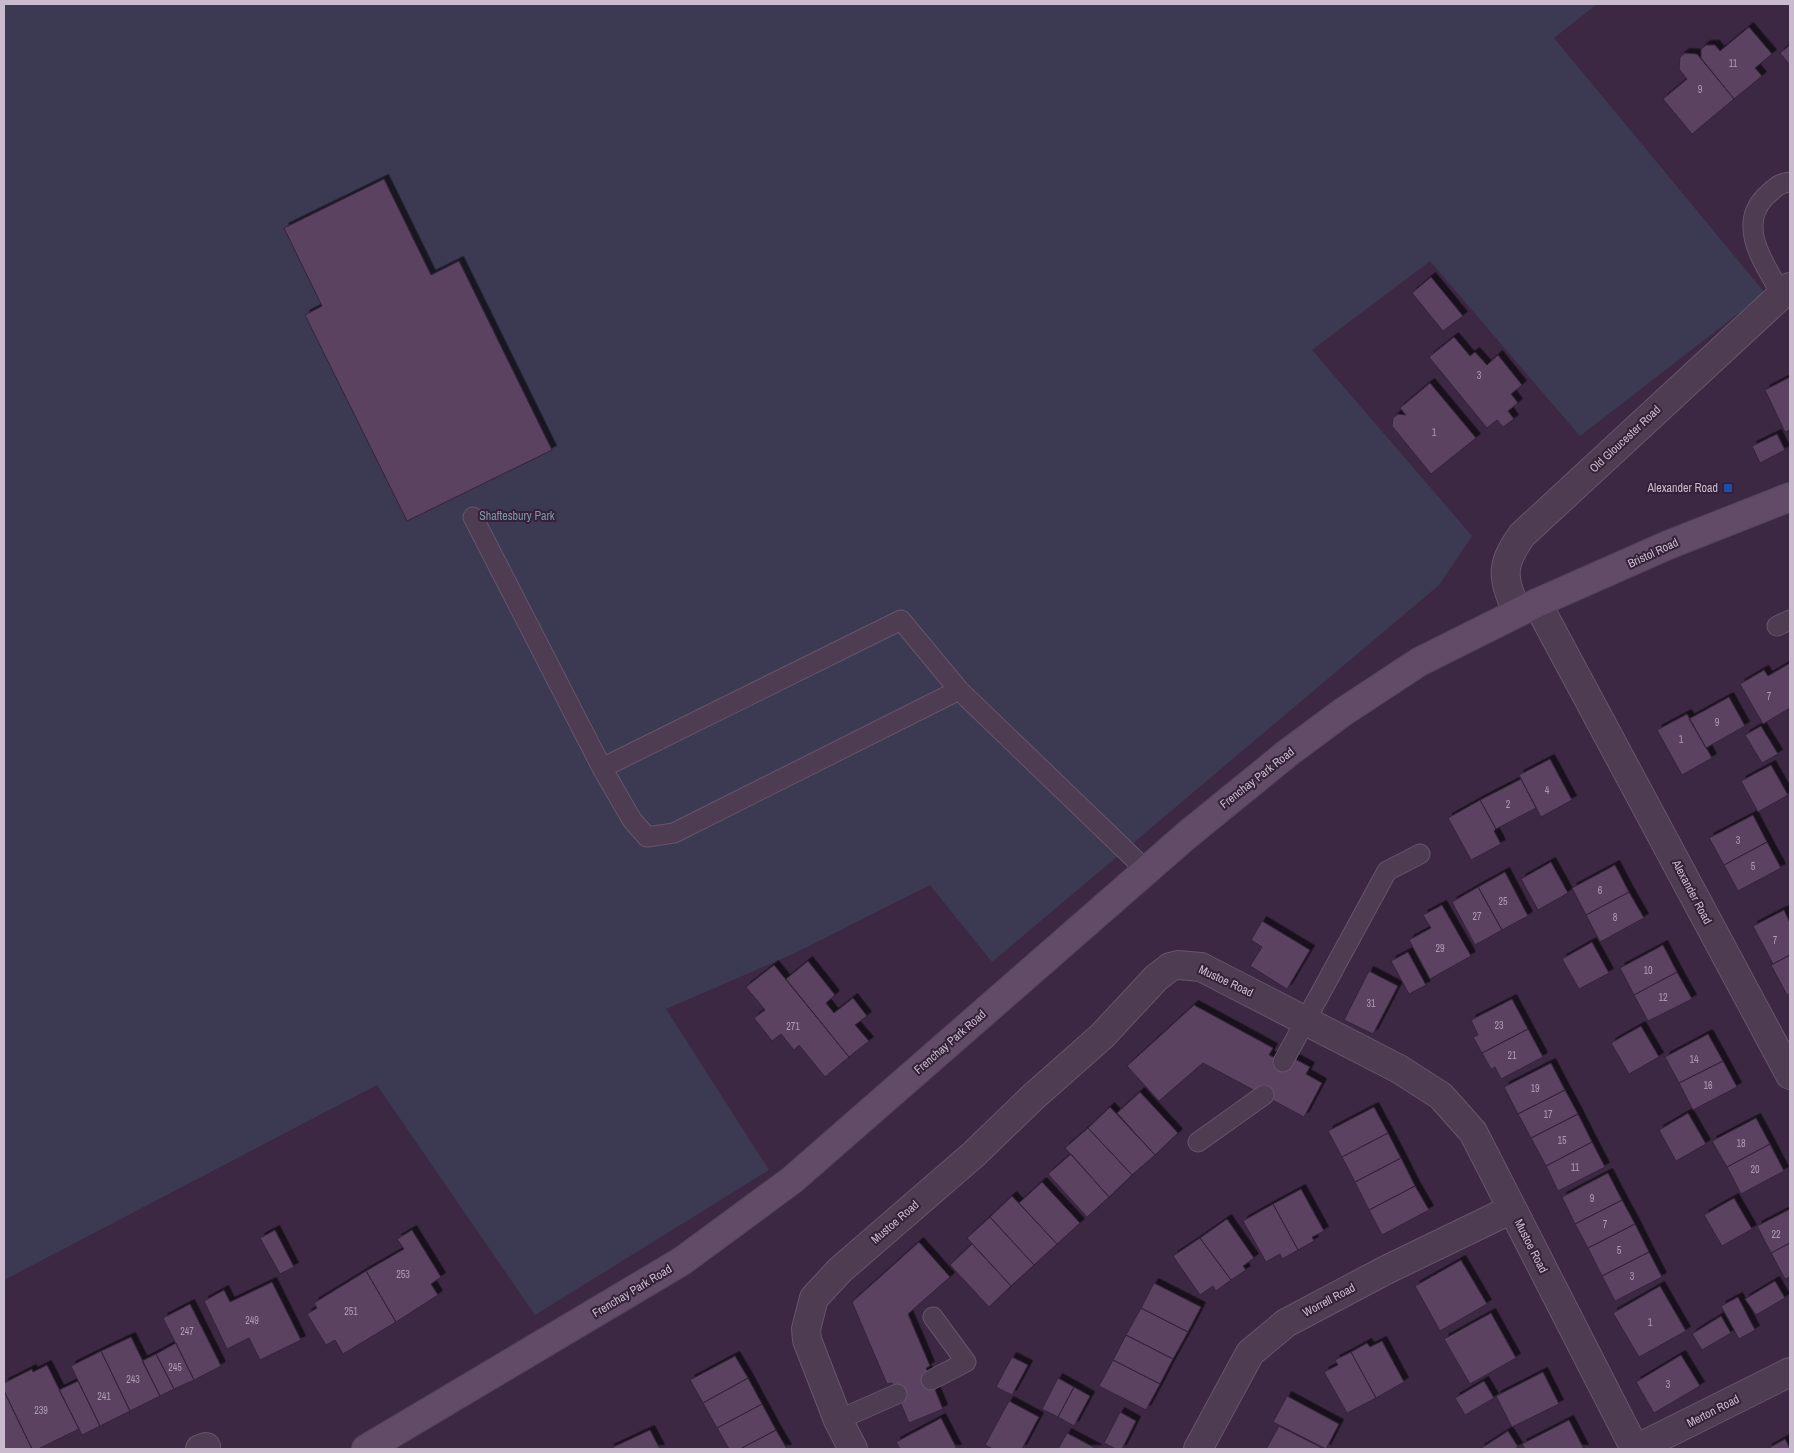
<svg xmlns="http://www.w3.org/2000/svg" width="1794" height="1453" font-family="'Archivo Narrow',sans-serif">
  <defs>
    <filter id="shadow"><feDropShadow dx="4.5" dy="-4.5" stdDeviation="0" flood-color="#0009"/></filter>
  </defs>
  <rect width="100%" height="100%" fill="#3d2844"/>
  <!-- green -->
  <path fill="#3c3a53" d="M4 4H1597L1554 38 1765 293 1580 436 1430 261 1312 350 1472 536 1439 585 992 962 930 885 793 954 666 1009 769 1170 535 1315 377 1085 4 1280Z"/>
  <!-- building -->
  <path fill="#5a4261" stroke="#36233b" filter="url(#shadow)" d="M1749 27 1772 54 1755 68 1762 76 1734 99 1701 58V49L1706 45H1715L1720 51Z
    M1790 45V65L1780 53Z
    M1685 53 1697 54 1734 99 1692 134 1663 99 1687 79 1679 69 1680 57Z
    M384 179 431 275 459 261 552 450 407 521 305 315 322 306 284 228Z
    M1431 277 1463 316 1443 331 1412 293Z
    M1454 337 1470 356 1475 352 1487 365 1498 355 1522 385 1511 394 1518 403 1508 411 1514 419 1503 427 1497 420 1487 428 1429 357Z
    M1790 377V430L1785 432 1765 390Z
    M1430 383 1476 438 1431 474 1392 426 1393 418 1398 414 1406 415 1400 408Z
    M1777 434 1785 450 1760 463 1752 446Z
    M1790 663V708L1763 724 1740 684 1764 670 1768 676Z
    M1729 697 1745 726 1706 748 1689 719Z
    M1687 714 1712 758 1682 775 1657 730Z
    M1761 726 1778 754 1762 763 1745 735Z
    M1550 759 1572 800 1541 817 1519 775Z
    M1771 765 1788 795 1758 812 1741 781Z
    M1521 779 1536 808 1496 829 1480 800Z
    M1480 800 1496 829 1494 831 1501 844 1471 860 1448 818Z
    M1753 815 1767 842 1724 865 1709 838Z
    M1767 842 1781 868 1738 891 1724 865Z
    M1551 862 1568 893 1538 910 1521 879Z
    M1615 865 1629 892 1586 915 1572 888Z
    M1505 872 1528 916 1502 930 1478 887Z
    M1478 887 1502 930 1475 945 1452 902Z
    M1629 892 1644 918 1600 942 1586 915Z
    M1442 905 1471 956 1430 979 1409 940 1431 928 1423 915Z
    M1784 910 1790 923V955L1773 964 1753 926Z
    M1262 921 1310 950 1287 989 1250 966 1262 947 1251 940Z
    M1592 942 1609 973 1579 989 1562 959Z
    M1663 945 1677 972 1634 995 1620 968Z
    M1408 952 1426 985 1409 994 1391 961Z
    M1790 955V994L1787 995 1771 965Z
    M808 961 835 995 826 1003 834 1013 853 998 867 1016 855 1025 869 1041 849 1057 786 979Z
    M774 965 849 1057 825 1077 799 1045 794 1050 781 1034 772 1041 754 1018 765 1010 746 987Z
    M1369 971 1398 986 1373 1034 1344 1020Z
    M1677 972 1692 999 1648 1021 1634 995Z
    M1512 999 1528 1029 1482 1053 1473 1037 1478 1035 1471 1020Z
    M1194 1005 1273 1048 1269 1055 1283 1062 1295 1059 1310 1067 1306 1074 1322 1083 1304 1117 1203 1063 1159 1101 1127 1066Z
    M1641 1026 1659 1057 1629 1074 1611 1043Z
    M1528 1029 1543 1057 1501 1079 1495 1067 1491 1069 1482 1053Z
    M1708 1034 1723 1061 1679 1083 1665 1057Z
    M1723 1061 1737 1087 1693 1110 1679 1083Z
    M1551 1063 1565 1090 1518 1114 1504 1087Z
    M1565 1090 1578 1114 1531 1138 1518 1114Z
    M1140 1092 1178 1133 1155 1155 1117 1113Z
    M1110 1107 1155 1155 1132 1175 1088 1128Z
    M1374 1107 1388 1133 1342 1157 1328 1131Z
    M1688 1113 1706 1144 1676 1161 1659 1130Z
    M1578 1114 1592 1142 1546 1166 1531 1138Z
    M1756 1118 1770 1144 1727 1167 1712 1141Z
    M1088 1128 1132 1175 1109 1197 1065 1148Z
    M1388 1133 1401 1158 1355 1182 1342 1157Z
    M1592 1142 1605 1167 1558 1191 1546 1166Z
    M1770 1144 1784 1171 1741 1194 1727 1167Z
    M1071 1154 1109 1197 1087 1217 1048 1174Z
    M1401 1158 1415 1186 1369 1210 1355 1182Z
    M1608 1173 1622 1200 1575 1224 1562 1197Z
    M1042 1182 1080 1223 1057 1244 1019 1203Z
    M1415 1186 1429 1210 1382 1235 1369 1210Z
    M1301 1189 1324 1231 1312 1237 1314 1241 1298 1250 1273 1204Z
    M1012 1196 1057 1244 1034 1265 990 1217Z
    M1734 1198 1752 1229 1722 1246 1704 1215Z
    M1622 1200 1635 1224 1588 1248 1575 1224Z
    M1273 1204 1298 1250 1282 1259 1280 1254 1266 1262 1243 1221Z
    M1790 1209V1243L1771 1253 1757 1226Z
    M990 1217 1034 1265 1011 1286 967 1238Z
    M1227 1219 1254 1258 1243 1266 1246 1270 1231 1280 1200 1238Z
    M1635 1224 1649 1252 1602 1276 1588 1248Z
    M275 1230 294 1267 280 1274 260 1238Z
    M412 1230 441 1277 431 1284 438 1295 396 1322 366 1271 404 1249 397 1239Z
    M1200 1238 1231 1280 1216 1291 1213 1286 1200 1295 1173 1256Z
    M919 1242 950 1277 908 1314 930 1366 926 1368 943 1409 909 1423 892 1383 887 1384 852 1302Z
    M1790 1243V1277L1785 1279 1771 1253Z
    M972 1244 1011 1286 989 1307 950 1265Z
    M1649 1252 1662 1277 1615 1301 1602 1276Z
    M1461 1260 1487 1304 1440 1331 1415 1286Z
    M366 1271 396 1322 343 1354 335 1340 326 1345 307 1314 317 1308 314 1303Z
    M1775 1281 1785 1298 1756 1315 1745 1299Z
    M272 1282 301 1340 260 1360 249 1338 227 1349 204 1301 224 1290 230 1302Z
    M1154 1283 1201 1307 1188 1332 1141 1308Z
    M1660 1286 1686 1331 1639 1357 1613 1313Z
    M1738 1297 1755 1330 1739 1339 1721 1306Z
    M190 1304 221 1366 194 1380 163 1318Z
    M1141 1308 1188 1332 1173 1359 1126 1335Z
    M1491 1313 1516 1358 1470 1384 1444 1339Z
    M1721 1316 1731 1333 1702 1350 1692 1334Z
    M1126 1335 1173 1359 1160 1384 1113 1360Z
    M131 1337 160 1396 130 1411 101 1351Z
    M1382 1341 1404 1382 1376 1398 1351 1352 1367 1343 1370 1347Z
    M176 1343 194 1380 174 1389 156 1354Z
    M101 1351 130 1411 100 1426 71 1366Z
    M1351 1352 1376 1398 1347 1413 1324 1372 1338 1365 1335 1360Z
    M156 1354 174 1389 160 1396 142 1361Z
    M1681 1355 1700 1386 1654 1413 1636 1382Z
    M735 1356 748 1378 703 1403 690 1380Z
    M1012 1357 1028 1365 1012 1395 996 1387Z
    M1113 1360 1160 1384 1146 1410 1099 1386Z
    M47 1365 79 1429 38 1449H32L4 1391V1383L32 1369 33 1372Z
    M1543 1372 1559 1404 1512 1427 1496 1396Z
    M748 1378 762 1404 717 1428 703 1403Z
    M1058 1378 1074 1387 1058 1417 1042 1409Z
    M78 1381 100 1426 82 1435 59 1390Z
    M1484 1381 1494 1398 1465 1415 1455 1398Z
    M1074 1387 1090 1396 1074 1426 1058 1417Z
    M4 1391 32 1449H4Z
    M1287 1396 1339 1424 1326 1449 1273 1422Z
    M1009 1401 1039 1417 1022 1449H993L985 1445Z
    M762 1404 776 1430 740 1449H729L717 1428Z
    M1120 1412 1136 1421 1122 1449H1116L1104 1443Z
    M941 1418 957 1449H900L896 1442Z
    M1569 1420 1584 1449H1525L1522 1444Z
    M1279 1426 1324 1449H1266Z
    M650 1430 660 1449H609Z
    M776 1430 787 1449H740Z
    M1508 1431 1518 1447 1515 1449H1480Z
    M1067 1433 1097 1449H1058Z
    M1785 1439 1790 1449H1767Z"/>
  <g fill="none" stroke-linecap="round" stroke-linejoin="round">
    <!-- lane casing -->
    <g stroke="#66556b" stroke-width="21">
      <path id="lane" d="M1782 295C1766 266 1736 227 1765 197 1774 189 1778 183 1790 182
        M473 517 602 768 632 820 647 837 674 833 959 690
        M1777 626 1790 620
        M602 768 901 620 959 690 1146 870
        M1283 1062 1387 871 1420 854
        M1198 1142 1264 1095
        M931 1380 966 1362 933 1317
        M838 1420 897 1394"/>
    </g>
    <!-- street casing -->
    <g stroke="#66556b" stroke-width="30">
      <path id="street" d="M1537 603 1790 1075
        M1517 612C1503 578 1499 567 1522 535L1790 287
        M200 1449 206 1447
        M853 1449 838 1420 807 1340 806 1329 814 1298 840 1270 974 1154 1033 1097 1102 1036 1156 978 1170 967 1178 965 1201 967 1399 1069 1441 1096 1473 1132 1635 1449
        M1198 1449 1250 1353 1286 1323 1386 1270 1512 1209
        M1636 1449 1790 1372"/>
    </g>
    <!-- secondary casing -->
    <g stroke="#55435a" stroke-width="30">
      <path id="secondary" d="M366 1449 682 1261 792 1180 1187 835 1289 752 1343 712 1419 662 1537 603 1668 545 1790 497"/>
    </g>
    <!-- lane -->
    <use href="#lane" stroke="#4e3c53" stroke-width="19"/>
    <!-- street -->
    <use href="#street" stroke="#4e3c53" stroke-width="28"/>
    <!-- secondary -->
    <use href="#secondary" stroke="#614b66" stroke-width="28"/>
  </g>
  <!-- markers -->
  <rect fill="#1a4fb4" stroke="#342139" stroke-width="2" x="1723" y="483" width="10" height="10" rx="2.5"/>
  <g text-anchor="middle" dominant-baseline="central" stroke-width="4" stroke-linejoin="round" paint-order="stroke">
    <!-- number labels -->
    <g font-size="10" fill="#ad9cb2">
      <text x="1733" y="63">11</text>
      <text x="1700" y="89">9</text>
      <text x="1479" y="375">3</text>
      <text x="1434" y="432">1</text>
      <text x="1769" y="696">7</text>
      <text x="1717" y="722">9</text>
      <text x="1681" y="739">1</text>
      <text x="1547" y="790">4</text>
      <text x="1508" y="804">2</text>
      <text x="1738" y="840">3</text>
      <text x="1753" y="866">5</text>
      <text x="1600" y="890">6</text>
      <text x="1503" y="901">25</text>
      <text x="1477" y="916">27</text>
      <text x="1615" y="917">8</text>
      <text x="1775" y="940">7</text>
      <text x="1440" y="948">29</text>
      <text x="1648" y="970">10</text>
      <text x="1663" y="997">12</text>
      <text x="1371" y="1003">31</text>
      <text x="1499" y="1025">23</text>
      <text x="793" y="1026">271</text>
      <text x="1512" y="1055">21</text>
      <text x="1694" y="1059">14</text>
      <text x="1708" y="1085">16</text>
      <text x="1535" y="1088">19</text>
      <text x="1548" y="1114">17</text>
      <text x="1562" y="1140">15</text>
      <text x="1741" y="1143">18</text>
      <text x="1575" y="1167">11</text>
      <text x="1755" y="1169">20</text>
      <text x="1592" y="1198">9</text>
      <text x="1605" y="1224">7</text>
      <text x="1776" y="1234">22</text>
      <text x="1619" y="1250">5</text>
      <text x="403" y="1274">253</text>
      <text x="1632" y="1276">3</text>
      <text x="351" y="1311">251</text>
      <text x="252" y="1320">249</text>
      <text x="1650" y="1322">1</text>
      <text x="187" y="1331">247</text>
      <text x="175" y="1367">245</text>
      <text x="133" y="1379">243</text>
      <text x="1668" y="1384">3</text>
      <text x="104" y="1396">241</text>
      <text x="41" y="1410">239</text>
    </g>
    <!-- street labels -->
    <g font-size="12" fill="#c9bacd" stroke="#342139">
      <text transform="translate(1625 439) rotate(-43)">Old Gloucester Road</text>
      <text transform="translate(1653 553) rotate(-25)">Bristol Road</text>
      <text transform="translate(1257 778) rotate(-38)">Frenchay Park Road</text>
      <text transform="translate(1692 892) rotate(62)">Alexander Road</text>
      <text transform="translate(1226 981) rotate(25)">Mustoe Road</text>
      <text transform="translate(950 1042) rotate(-41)">Frenchay Park Road</text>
      <text transform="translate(895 1222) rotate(-41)">Mustoe Road</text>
      <text transform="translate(1531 1246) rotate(63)">Mustoe Road</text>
      <text transform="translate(632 1291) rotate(-31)">Frenchay Park Road</text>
      <text transform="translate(1329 1300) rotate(-28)">Worrell Road</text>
      <text transform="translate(1713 1411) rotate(-27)">Merton Road</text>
    </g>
    <!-- poi labels -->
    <g font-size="12" fill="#c9bacd" stroke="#342139" text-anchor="end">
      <text x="1718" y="488">Alexander Road</text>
    </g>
    <!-- park labels -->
    <g font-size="12" fill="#7f97a7" stroke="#342139">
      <text x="517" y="516">Shaftesbury Park</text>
    </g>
  </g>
  <!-- border -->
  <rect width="1794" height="1453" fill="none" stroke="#c9bacd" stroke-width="10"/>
</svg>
